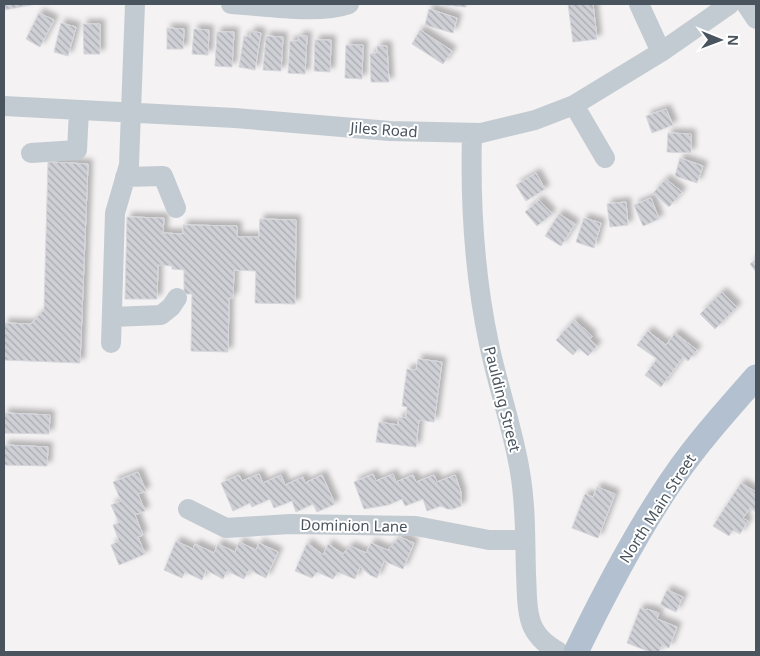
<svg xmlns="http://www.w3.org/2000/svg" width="760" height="656" font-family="'Noto Sans',sans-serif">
  <defs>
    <pattern id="building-back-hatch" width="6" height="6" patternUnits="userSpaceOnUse" patternTransform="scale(1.25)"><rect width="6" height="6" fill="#cfd0d6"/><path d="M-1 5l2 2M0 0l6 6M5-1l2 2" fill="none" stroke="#aaabb1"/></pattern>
    <filter id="shadow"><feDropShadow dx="4.5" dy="-4.5" stdDeviation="2.5" flood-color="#0004"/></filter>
  </defs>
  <rect width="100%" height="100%" fill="#f4f2f2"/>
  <!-- building -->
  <path fill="url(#building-back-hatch)" stroke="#d6d7dc" filter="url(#shadow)" d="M4 4H36L4 10Z
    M434 4H466V7Z
    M568 4H593L597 39 573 42Z
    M429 9 457 18 453 33 425 25Z
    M39 13 54 20 40 47 26 39Z
    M61 23 76 27 68 56 54 52Z
    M83 24H100V54H84Z
    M167 28 184 29 183 49H167Z
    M194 29 209 30 208 55 192 54Z
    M420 30 452 51 443 64 412 44Z
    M251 31 261 33 255 70 239 67 244 36 250 37Z
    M217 32H234L232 67 215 66Z
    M266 36 283 37 281 71 263 70Z
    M299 36H307L305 74 288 73 290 41H298Z
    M315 40H331L330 72 314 71Z
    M346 45H363L362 79 345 78Z
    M377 46H387L389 82H371L370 54 377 53Z
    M666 109 673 125 652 133 646 116Z
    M668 133 691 134V153L667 152Z
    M680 158 703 166 697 183 675 176Z
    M48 162 88 164 80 363 4 360V323L31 324 44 310Z
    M536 173 545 189 526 201 516 185Z
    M666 179 682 192 669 207 653 193Z
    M651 198 659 219 643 226 634 205Z
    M539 200 552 214 537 226 525 212Z
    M626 202 628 225 610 227 607 204Z
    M559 214 575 224 561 246 545 236Z
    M127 217 164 218 163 233 183 234V225L237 226V237H259L260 219 296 220 295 304 255 303 256 271 234 270 233 298H229L228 352 191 351 192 294H184V270L172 269V266L158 265 157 299H125Z
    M584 218 601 223 594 248 576 242Z
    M756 259V272L750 264Z
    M722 292 737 307 715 329 700 314Z
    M574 320 592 336 590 339 597 346 588 356 579 348 573 355 556 340Z
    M648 331 666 345 675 333 697 350 688 361 683 357 661 387 645 375 657 359 637 345Z
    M418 359 442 362 434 422 419 420 416 447 376 442 379 422 398 425 399 417 406 418 407 407 402 406 407 369 416 370Z
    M4 413 50 415 49 434 4 433Z
    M4 445 48 447 47 466 4 465Z
    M138 472 146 491 138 494 145 511 135 515 143 535 138 537 145 554 119 565 111 545 119 541 113 525 119 523 111 505 121 501 113 482Z
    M259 474 263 483 281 475 285 485 303 477 305 483 322 475 335 504 317 512 313 504 296 512 292 501 274 508 270 499 252 507 250 503 233 511 221 483 239 475 242 481Z
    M373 474 376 481 393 474 396 482 413 475 416 482 434 475 437 482 455 475 461 492V506L453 509H447L441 506 427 511 423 499 405 506 402 499 388 505 364 509 354 482Z
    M741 483 756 492V512L750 508 743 518 748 521 740 534 733 530 729 536 713 526Z
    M597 487 615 494 598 538 572 528 585 494 593 497Z
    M400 537 414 543 403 569 384 561 377 578 370 575 360 567 355 579 338 572 333 579 317 572 312 578 295 571 307 543 323 555 328 544 343 554 350 546 366 553 371 543 387 550Z
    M176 541 193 549 195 544 214 553 218 544 235 552 239 542 256 550 259 543 278 552 266 578 249 570 244 579 227 571 223 579 206 570 202 580 185 572 182 578 164 570Z
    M667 590 683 597 676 612 660 605Z
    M640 608 646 610 647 609 659 613 657 619 677 627 669 648 662 645 659 652H650L627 643Z"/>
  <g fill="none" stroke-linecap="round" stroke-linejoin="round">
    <!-- minor -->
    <path stroke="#c3cbd2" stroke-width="20" d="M231 4C265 6 318 15 349 4
      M639 4 661 52
      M746 4 756 19
      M574 105 605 158
      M4 106 235 118 390 131 481 133 535 120 574 105 661 52 730 4
      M472 134C470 206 474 273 489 344 498 387 513 429 520 472 526 506 525 541 526 574 527 589 526 605 530 619 534 635 546 645 559 652
      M31 153 77 150 79 110
      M125 177 163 176 176 208
      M112 317 161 315 171 307 177 298
      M111 343 115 213 129 165 135 4
      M188 509 226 528 290 524 416 526 489 540H525"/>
    <!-- major -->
    <path stroke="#b3c0cf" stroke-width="25" d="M576 652C605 592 636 532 674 477 699 441 728 409 756 377"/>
  </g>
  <g text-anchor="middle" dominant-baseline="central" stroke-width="4" stroke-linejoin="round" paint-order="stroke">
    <!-- street labels -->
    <g font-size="15" fill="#4a545e" stroke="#fff">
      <text transform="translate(384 129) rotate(4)">Jiles Road</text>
      <text transform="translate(503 399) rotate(76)">Paulding Street</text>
      <text transform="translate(657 508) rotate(-57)">North Main Street</text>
      <text transform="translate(354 525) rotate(1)">Dominion Lane</text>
    </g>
  </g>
  <!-- border -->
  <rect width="760" height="656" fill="none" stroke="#4a545e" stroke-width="10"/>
  <!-- north arrow -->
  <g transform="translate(720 40) rotate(91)" stroke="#ffffff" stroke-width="4" paint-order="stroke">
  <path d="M0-4L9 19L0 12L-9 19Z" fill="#4a545e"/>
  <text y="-8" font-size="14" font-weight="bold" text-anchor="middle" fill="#4a545e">N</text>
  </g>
</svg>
